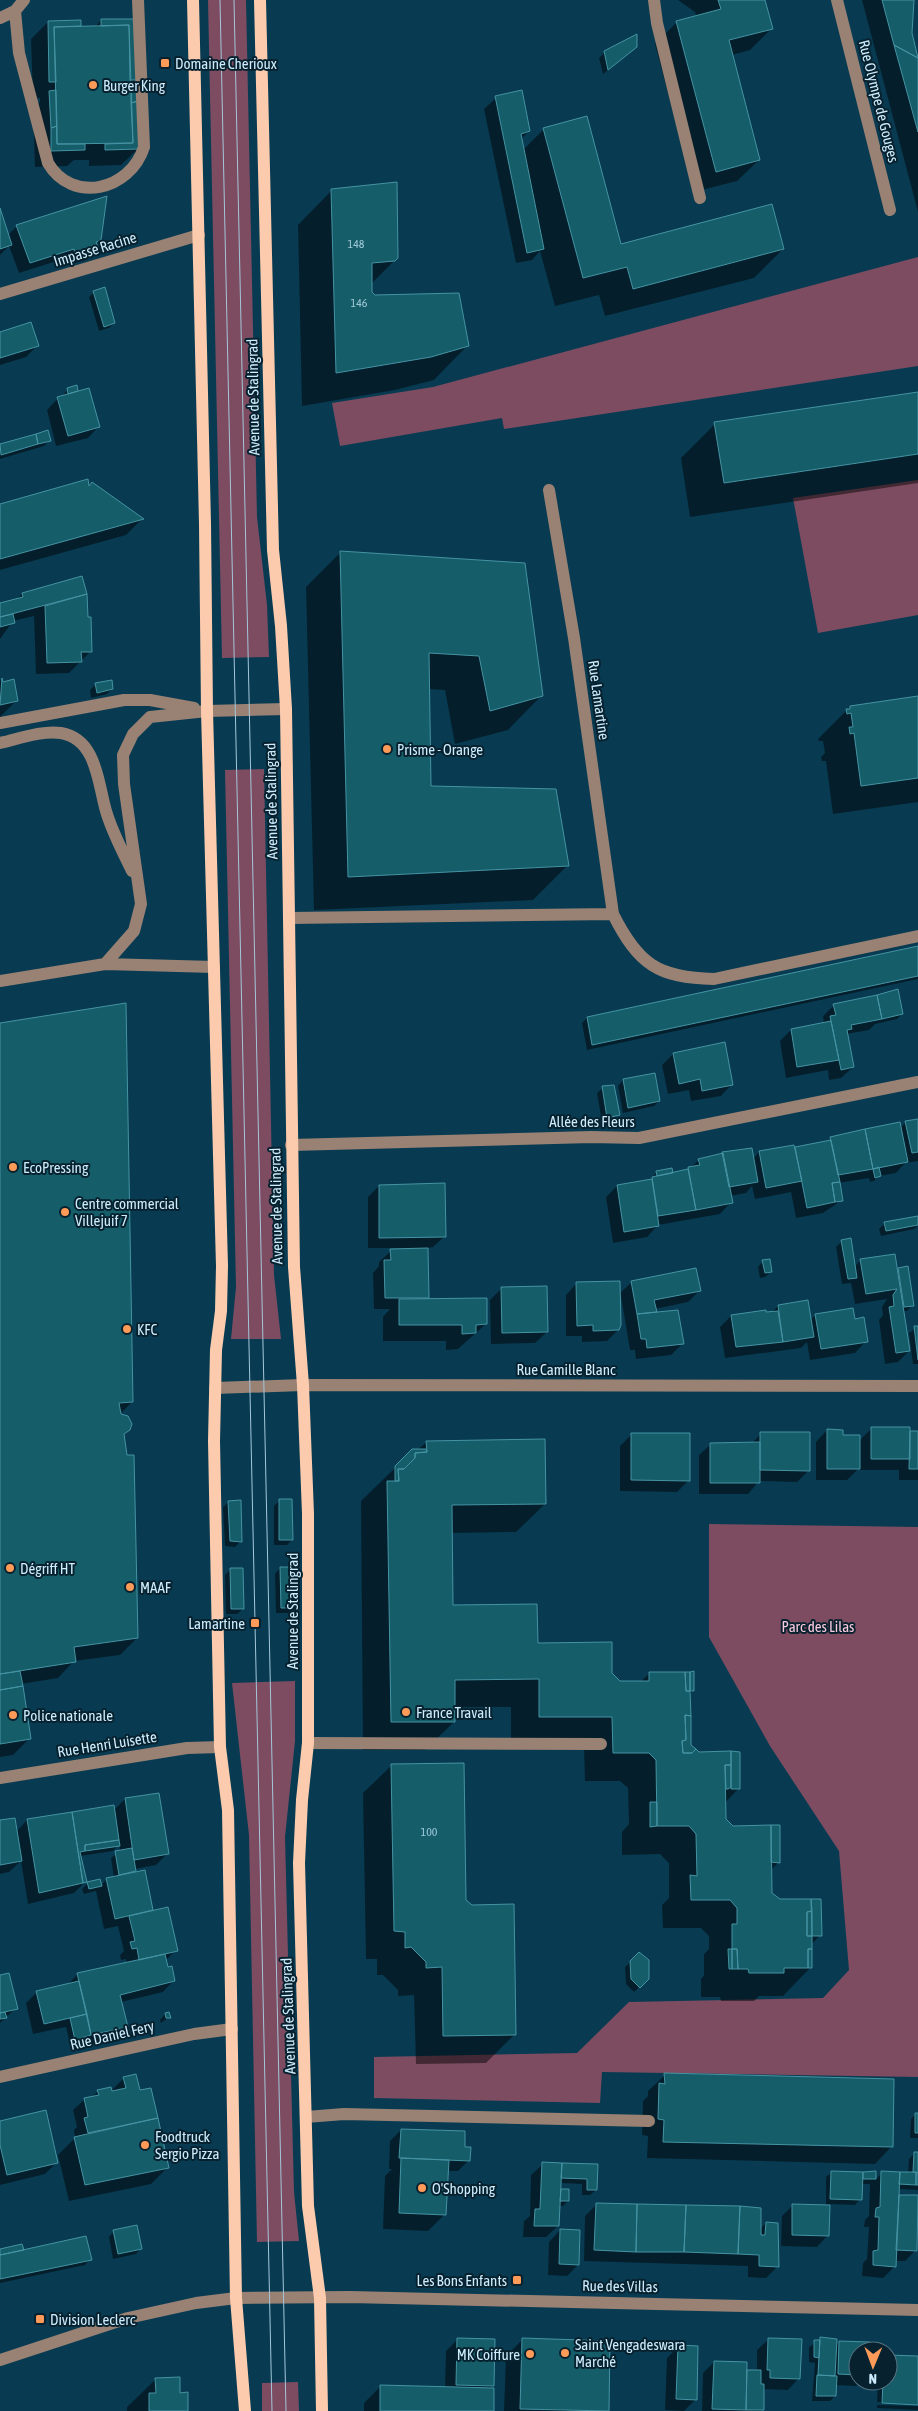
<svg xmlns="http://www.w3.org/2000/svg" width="918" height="2411" font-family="'Asap Condensed',sans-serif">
  <rect width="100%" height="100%" fill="#083b52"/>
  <!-- green -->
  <path fill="#7d4c61" d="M208 0H246L257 517 267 605 269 657 222 658Z
    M918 257V366L504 429 502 418 340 446 332 403 433 387Z
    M918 480V615L818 633 793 498Z
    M264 769 274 1275 281 1339H231L236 1287 225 770Z
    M709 1524 918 1527V2077L602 2072 600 2103 374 2098V2057L577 2053 629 2002 823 1998 849 1970 839 1851 770 1746 709 1637Z
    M295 1681V1741L285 1837 294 2192 299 2241 257 2242 249 1835 232 1683Z
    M298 2382 299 2411H262V2383Z"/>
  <!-- shadow -->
  <path fill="#0007" d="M678 0H764L771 29 750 50 732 55 759 160 737 181 694 192 655 44 677 22 696 17 695 12Z
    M862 0H913L911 33 918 59V212Z
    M101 20 135 80 130 85 138 149 121 165 89 166V160H74L67 166 35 167 33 109 40 102V98H33L31 39 48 22 80 21V27H95Z
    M605 52H630L603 74 599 58Z
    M496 98 529 131 521 139 523 150 544 129 621 245 783 249 754 278 605 316 599 295 555 306 540 251 532 260 516 263 484 109Z
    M332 190 397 258 371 284V292L374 296 468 345 434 380 395 390 302 406 298 225Z
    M0 212 8 235 17 226 99 239 95 244 97 249 86 260 64 266 63 259 19 273 9 246 0 255Z
    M94 292 114 323 109 328 99 331 89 297Z
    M0 333 37 346 26 357 0 365Z
    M67 390H77L73 394 99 426 88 438 56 446 47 410 58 398 62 397Z
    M918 394V483L690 517 681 458 715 424Z
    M48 432 50 440 44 446 0 459V445Z
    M88 488 142 519 126 535 0 570V506Z
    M340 553 542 695 508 730 455 744 445 690 428 689 429 788 567 866 533 900 314 910 306 587Z
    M82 578 86 594 91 651 69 673 36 674 34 616 13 621 0 639V604L16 600 22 594Z
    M0 680 17 700 0 717Z
    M111 681 112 689 107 694 91 698 90 690 95 685Z
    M918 697V802L833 814 826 761H822L821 757 825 753 823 741H819L818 739 850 707Z
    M918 948V979L587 1050 582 1023 587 1018Z
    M834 1005 902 1014 897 1019 875 1024 869 1030 846 1034 853 1067 841 1078 829 1080 828 1070 786 1078 780 1041 791 1030 824 1024 823 1016Z
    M0 1024 132 1402 119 1415 129 1430 123 1436 137 1638 120 1655 74 1661 58 1678 21 1684 29 1739 13 1755 0 1757Z
    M673 1054 732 1084 721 1096 691 1101 689 1090 668 1094 662 1065Z
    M623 1080 659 1101 654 1106 623 1113 618 1086Z
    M603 1088 618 1114 613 1120 602 1122 597 1093Z
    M918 1120V1161L905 1163 896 1173 879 1176 874 1181 870 1182 869 1178 839 1183 842 1200 823 1213 796 1218 791 1192 755 1199 752 1186 746 1193 730 1196 731 1202 720 1214 658 1225 647 1237 613 1243 606 1197 617 1186 649 1181 657 1172 672 1174 686 1171 699 1160 753 1159 759 1152 827 1142 831 1138 900 1128 906 1122Z
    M379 1186 445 1236 433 1247 427 1248 428 1298 426 1300 486 1324 458 1349 446 1350V1341H383V1317L390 1309H374L373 1273 379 1266V1262L391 1251 397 1250V1248H368V1197Z
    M918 1217V1226L914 1229 881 1236 879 1229 885 1223Z
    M842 1241 854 1267 861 1260 897 1271 898 1269 913 1305 907 1311H903L909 1349H911L909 1333 918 1327V1364H913L911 1349 898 1362 885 1364 879 1320 883 1315 882 1307 887 1299 855 1304 851 1283 842 1284 836 1247Z
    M763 1261 771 1272 765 1277 760 1278 758 1267Z
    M632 1282 699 1291 688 1302 655 1309 656 1314 682 1344 671 1355 636 1359 635 1350H630L621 1296 618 1330 607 1341 582 1342V1336H566V1295L577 1283 619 1294Z
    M502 1288 547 1332 535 1343 491 1344 490 1300Z
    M778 1306 810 1320 816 1315 854 1320 866 1341 855 1353 810 1360 807 1342 801 1348 725 1358 720 1327 731 1316 771 1313Z
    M872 1428 918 1432V1480H899V1470H860V1467L847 1480H816V1442L827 1430 859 1441Z
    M632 1434 689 1480 677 1492 620 1491V1446Z
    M761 1434 809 1470 797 1482 759 1481 748 1494H699V1455L711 1444H751Z
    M427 1442 545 1504 516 1532 451 1533 452 1606 537 1644 611 1673 619 1682H640L650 1673 693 1691 689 1695 690 1745 698 1754 739 1753V1788L725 1803V1819L779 1862 770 1871 771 1893 820 1935 811 1945V1967L783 1996H759L754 2001H721L720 1997H701V1979L704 1975V1954L709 1949V1936L701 1928H663L662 1905 669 1898V1863L660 1854 622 1855V1832L629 1824 628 1788 620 1781H585L584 1745H511V1707H454V1722L425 1750H363L361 1501 396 1467Z
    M279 1501 292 1540 287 1545H274V1506Z
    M229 1502 241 1541 235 1547 225 1546 223 1507Z
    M280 1568 294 1608 289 1613H276L275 1574Z
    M231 1569 243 1609 237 1614H226L225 1575Z
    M392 1765 465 1900 515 2034 486 2063 416 2064 414 1995 398 1996V1990L383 1975H377V1959H366L363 1793Z
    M125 1799 167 1854 156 1865 134 1869 132 1874 144 1871 152 1912 176 1950 165 1961 174 1980 163 1992 121 2002 126 2027 115 2038 80 2046 79 2042 70 2044 66 2027 33 2034 26 2003 37 1992 67 1985 78 1974 127 1964 126 1959 121 1960 120 1955 124 1951 118 1926 104 1929 96 1891 84 1894 82 1889 88 1883 100 1886 107 1879 114 1878 111 1858 120 1851 119 1844 113 1851 80 1856 85 1882 74 1893 28 1904 21 1861 9 1872 0 1874V1821L16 1832 27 1820 113 1811Z
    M639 1953 648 1978 634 1992 626 1984 625 1967Z
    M0 1976 16 2008 0 2023Z
    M165 2014 169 2017 161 2023 160 2020Z
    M665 2075 891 2147 875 2164 647 2158 648 2136 642 2135 643 2101 648 2096V2091Z
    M124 2078 139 2091 156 2118 168 2167 151 2184 69 2201 58 2155 75 2138 74 2130 77 2127 73 2110 85 2099 92 2097 98 2091H111Z
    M916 2114H918V2138H910L911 2119Z
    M0 2123 56 2163 45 2174 0 2185Z
    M401 2130 464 2148 469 2160 458 2171H447L445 2214 428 2231 383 2229 385 2176 392 2169H389L390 2141Z
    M915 2153H918V2190L898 2189V2197H918L916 2250 905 2261H895V2266L883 2278 862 2276 863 2263 867 2259 869 2227H864L865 2220 869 2216 870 2184H861L860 2199 855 2205 829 2204 828 2235 817 2247 781 2246 782 2216 793 2205 826 2206V2177L832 2172 875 2173V2180L882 2173 908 2174 909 2159Z
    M543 2164 596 2165V2190L590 2195H582V2184L560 2183 559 2192 561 2190 568 2201 563 2206H559L558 2226 546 2237H523L524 2221 530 2216 531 2175Z
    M597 2204 759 2230 766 2223 778 2266 766 2278 748 2277V2266L584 2261 585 2216Z
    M560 2230 578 2265 567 2276 548 2275 549 2242Z
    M114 2231 141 2248 136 2254 113 2259 109 2237Z
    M0 2250 23 2251 90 2259 85 2265 0 2283Z
    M458 2339 493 2386 490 2389 493 2411H364V2403L381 2386 445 2388 446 2351Z
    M769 2339 799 2378 788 2390 762 2389 761 2411H702L703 2373 714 2362 746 2371H757V2350Z
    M821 2339 835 2346 839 2342 869 2351H858V2381H861L856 2386 835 2385V2396L830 2401H812L815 2363 809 2362V2347Z
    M522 2340 609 2342 608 2411H504L506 2356Z
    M678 2347 695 2400 684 2411 665 2410 667 2358Z
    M888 2356 918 2357V2404L877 2402 878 2381H888Z
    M156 2379 179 2394 187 2411H127V2407Z
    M877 2405 918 2406V2410L877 2408Z"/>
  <!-- building -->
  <path fill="#165d6a" stroke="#4593a3" d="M718 0H765L773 29 729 40 760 160 716 172 676 21 721 9Z
    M882 0H914L912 33 918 58 894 45Z
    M101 19H134L137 80H130L129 25 101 26Z
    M81 20V26L54 27 56 82H49L48 21Z
    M129 25 133 143 57 144 54 27Z
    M637 34V47L608 70 604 51Z
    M894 45 918 58V132Z
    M131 89H138V101L131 103Z
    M56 90 57 126 51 128 49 91Z
    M522 90 530 131 521 134 544 249 527 253 495 96Z
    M138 101 139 149 105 150V144L133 143 131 103Z
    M587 116 621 244 772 204 784 249 633 289 627 267 583 278 543 128Z
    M57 126V144H85V150L51 151V128Z
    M397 182 398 258 395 261 372 263V292L375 295 459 293 469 346 431 357 336 373 331 189Z
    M107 196 101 240 96 242 99 249 75 256 74 249 30 263 16 225Z
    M0 208 12 245 0 249Z
    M105 287 115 323 104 327 93 291Z
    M31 322 39 346 0 358V332Z
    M77 385 78 391 68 394 67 388Z
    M89 388 100 427 68 436 57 397Z
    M918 392V454L724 483 714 422Z
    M48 430 51 441 38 444 36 434Z
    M36 434 38 444 1 455 0 444Z
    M88 479 89 486 92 482 144 519 0 559V504Z
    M340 551 525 563 543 696 490 711 479 656 429 653 431 786 556 789 569 866 348 877Z
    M82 576 87 594 0 617V603L23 597 22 593Z
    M87 594 88 617H91L92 652H81L82 662 47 663 45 606Z
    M13 614 15 623 0 627V617Z
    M2 678 3 682 14 679 18 701 0 705Z
    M112 680 113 689 97 693 95 683Z
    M918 696V778L861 786 854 733 850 734 849 727H853L851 713 847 714 846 709H850V706Z
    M918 946V976L592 1045 587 1017Z
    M898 989 903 1014 882 1019 877 995Z
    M877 995 882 1019 851 1025 852 1029 847 1030 854 1067 841 1070 830 1016 836 1015 833 1004Z
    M126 1003 133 1402 119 1403 121 1414 128 1416 132 1424 130 1430 124 1434 127 1455H134L138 1638 74 1647 76 1662 0 1674V1023Z
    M831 1021 839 1060 797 1067 791 1029Z
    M725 1042 733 1085 702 1091 700 1079 679 1084 673 1053Z
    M655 1073 660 1101 628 1108 623 1079Z
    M614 1085 620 1115 607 1118 602 1086Z
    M918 1119V1152L912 1153 905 1121Z
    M900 1122 908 1162 873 1169 865 1129Z
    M865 1129 873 1169 838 1175 830 1137Z
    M831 1140 840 1182 832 1183 835 1202 807 1208 795 1147Z
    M794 1145 802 1181 766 1188 759 1151Z
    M752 1148 758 1182 729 1187 722 1152Z
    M723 1153 733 1203 696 1210 688 1167 700 1165 698 1159Z
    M879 1167 881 1176 875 1178 873 1169Z
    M672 1168 673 1173 657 1176 656 1171Z
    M688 1169 696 1210 658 1216 652 1177Z
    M652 1179 659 1226 624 1232 617 1185Z
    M840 1182 843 1201 835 1202 832 1183Z
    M445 1183 446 1237 379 1238V1185Z
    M918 1216V1225L886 1231 884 1222Z
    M851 1238 857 1278 848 1279 841 1240Z
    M428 1248 429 1298H385L384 1260H391L390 1249Z
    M895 1254 910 1351 896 1353 889 1307 894 1306 893 1295 897 1289 866 1294 860 1259Z
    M770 1259 772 1272 765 1273 762 1260Z
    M908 1266 914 1306 904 1307 898 1268Z
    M696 1268 701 1291 654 1300 657 1312 637 1314 631 1281Z
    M620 1281 621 1325 619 1330 593 1331V1325L577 1326 576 1282Z
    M547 1286 548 1332 502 1333 501 1287Z
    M487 1298V1324L476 1325V1333L462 1334V1325H399V1299Z
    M808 1300 814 1337 783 1342 778 1305Z
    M853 1308 855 1319 864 1317 868 1342 821 1349 815 1314Z
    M678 1310 684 1344 647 1348 646 1339H641L637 1314Z
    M766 1310V1312L778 1311 783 1342 736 1347 731 1315Z
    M914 1326H918V1360Z
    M871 1427H910V1459H871Z
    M827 1429 843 1430V1435H860V1469H827Z
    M910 1431H918V1469H909Z
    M760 1432H810V1471L760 1470Z
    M631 1433H690V1481L631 1480Z
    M545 1439 546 1504 452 1505 453 1605 537 1604 538 1643 612 1642V1673L620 1681H649V1672H685L686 1691H690L691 1716 685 1715 686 1740 682 1741 683 1753H692L696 1749 699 1752 731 1751V1765H725L726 1819 733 1826 771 1825 772 1893 780 1899H811L812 1911 807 1912V1936H812V1949H808V1968H784V1973H749L748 1969H738L737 1949H732V1924H737V1908L730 1900H691L690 1875 697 1876 696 1834 689 1826H657L656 1760 649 1753H613L612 1717H539V1679L455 1680V1722H391L387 1481H399L398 1469H404L415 1458V1453L427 1452 426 1441Z
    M760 1442V1483H710V1443Z
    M412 1449H426L427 1452 415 1453V1458L404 1469H398L399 1481H395V1466Z
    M279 1499H292L293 1540H279Z
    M241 1500 242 1542 230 1541 228 1501Z
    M280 1567H294L295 1608H281Z
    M230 1568H243L244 1609H231Z
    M20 1671 23 1686 0 1690V1674Z
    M694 1671V1691H690V1672Z
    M685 1672H690V1691H686Z
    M23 1686 31 1739 0 1744V1690Z
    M685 1715 691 1716V1745L696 1749 692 1753H683L682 1741 686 1740Z
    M731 1751 740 1752V1789H731Z
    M464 1763 466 1900 472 1905 514 1904 516 2035 443 2036 442 1967 426 1968V1962L411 1947 405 1948V1932L394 1931 391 1764Z
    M725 1765H731V1787L728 1789H726Z
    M159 1793 169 1854 134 1860 125 1798Z
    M650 1802H657V1826L650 1827Z
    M114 1805 119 1840 85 1845V1851L80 1852 87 1882 83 1883 72 1812Z
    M72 1812 83 1883 39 1893 27 1819Z
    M15 1818 22 1861 0 1865V1820Z
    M771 1825H780V1863L771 1862Z
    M119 1840 120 1846 85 1851V1845Z
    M132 1848 136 1871 119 1875 115 1851Z
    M145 1870 153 1910 115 1919 106 1878Z
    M100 1879 102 1886 89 1889 87 1882Z
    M811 1899H821L822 1936H812Z
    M168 1907 178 1951 139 1960 137 1948 132 1949 130 1942 135 1941 129 1916Z
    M812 1911V1936H807V1912Z
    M728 1949H732V1969H729Z
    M732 1949H737L738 1969H732Z
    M808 1949H812V1968H808Z
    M639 1952 649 1960V1979L640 1988 631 1979 630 1961Z
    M165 1954 168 1967 172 1966 175 1981 120 1995 128 2027 91 2035 77 1973Z
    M9 1973 18 2009 0 2013V1975Z
    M79 1981 87 2014 44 2024 36 1991Z
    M5 2012 7 2018 0 2019V2013Z
    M169 2012 171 2018H166L165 2013Z
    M87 2014 91 2035 75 2040 70 2018Z
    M664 2073 894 2079 893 2147 663 2142 664 2120 658 2119 659 2083 665 2084Z
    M136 2074 140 2090 151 2088 158 2118 88 2133 84 2118 88 2117 84 2098 99 2095 97 2090 111 2087 112 2091 126 2088 123 2077Z
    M46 2110 58 2163 7 2175 0 2145V2121Z
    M915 2113H918V2133H915Z
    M158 2118 169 2168 85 2185 74 2137Z
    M401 2129 465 2131V2147H471L470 2161 399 2158Z
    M914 2152H918V2173L913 2172Z
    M401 2158 449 2160 446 2215 399 2213Z
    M542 2162 562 2163 559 2226H534L535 2209H540Z
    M562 2163 598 2164 597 2190H587V2179L561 2178Z
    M831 2171 863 2172 862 2200 830 2199Z
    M876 2171V2179H863V2172Z
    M881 2171 900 2172 896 2267 873 2265V2251L878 2250 879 2217H875L876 2208 880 2207Z
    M900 2172H916V2185L899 2184Z
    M916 2172 918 2173V2185H916Z
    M561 2189H569V2201H560Z
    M899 2195H918L917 2251 896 2250Z
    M596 2203 637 2204 636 2252 594 2250Z
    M637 2204 686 2205 684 2252H636Z
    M792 2204 830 2205 829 2236 792 2235Z
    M686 2205 740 2206 738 2254 684 2252Z
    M740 2206 761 2208V2235H765L766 2222 778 2223 779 2267 759 2266V2255L738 2254Z
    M137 2225 142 2249 118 2254 113 2230Z
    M560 2229 580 2230 579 2265 559 2264Z
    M86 2236 92 2260 0 2279V2255Z
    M22 2244 24 2250 0 2255V2249Z
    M820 2337 837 2339 835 2376 818 2375Z
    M457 2338 495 2339 494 2386 456 2385Z
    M522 2338 610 2341 609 2411 520 2409Z
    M768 2338 802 2339 800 2379 770 2378V2370H767Z
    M814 2340H820L819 2358 814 2357Z
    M839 2341 870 2342V2351H858V2375L838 2374Z
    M678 2345 698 2346 697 2400 676 2399Z
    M888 2355 918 2356V2405L882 2403 883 2381H888Z
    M714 2361 747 2362 746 2410 712 2409Z
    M747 2370H761V2384H764V2410H746Z
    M817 2375 837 2376 836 2396H816Z
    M180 2377V2393L188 2392V2411H149V2393H156L155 2378Z
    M380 2385 494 2388V2411H380Z"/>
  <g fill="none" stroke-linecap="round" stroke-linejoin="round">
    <!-- minor -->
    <path stroke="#998173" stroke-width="12" d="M654 0 657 23 700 198
      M837 0 890 210
      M15 11 19 53 48 163C72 204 130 191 144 147L138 0
      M0 18 15 11 24 0
      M0 294 199 235
      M549 490 574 638 613 914C638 964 658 978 714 979L918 936
      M0 723 124 700H150L194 708
      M0 743C18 739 42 730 61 733 97 739 98 784 106 811 112 832 123 852 132 871
      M289 918 613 914
      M105 964 134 931 141 904 124 784 123 755 133 734 150 717 207 711 286 709
      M0 981 105 964 214 967
      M291 1145 591 1137 639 1138 918 1082
      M215 1388 303 1385 918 1386
      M308 1743 601 1744
      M0 1778 187 1748 220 1747
      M0 2077 194 2034 232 2029
      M306 2117 344 2114 649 2121
      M0 2360 128 2318 196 2303 236 2298 350 2297 918 2310"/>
    <!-- major -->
    <path stroke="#fccbae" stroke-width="12" d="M193 0 205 524 207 711 222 1266 221 1311 216 1350 214 1441 220 1747 228 1810 236 2298 245 2411
      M260 0 273 550 281 626 286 709 294 1267 303 1385 308 1514V1743L302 1800 299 1863 308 2206 320 2298 322 2411"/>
    <!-- tram -->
    <path stroke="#a4c7da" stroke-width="1" d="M220 0 272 2411
      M234 0 286 2411"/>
  </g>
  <!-- markers -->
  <g fill="#fe9b58" stroke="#07212e" stroke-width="2">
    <rect x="160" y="58" width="10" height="10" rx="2.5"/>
    <circle cx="93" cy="85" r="5"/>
    <circle cx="387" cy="749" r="5"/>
    <circle cx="13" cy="1167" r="5"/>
    <circle cx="65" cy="1212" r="5"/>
    <circle cx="127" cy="1329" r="5"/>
    <circle cx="10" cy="1568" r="5"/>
    <circle cx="130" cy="1587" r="5"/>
    <rect x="250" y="1618" width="10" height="10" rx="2.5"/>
    <circle cx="406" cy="1712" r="5"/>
    <circle cx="13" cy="1715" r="5"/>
    <circle cx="145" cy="2145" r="5"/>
    <circle cx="422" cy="2188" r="5"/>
    <rect x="512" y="2275" width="10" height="10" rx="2.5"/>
    <rect x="35" y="2314" width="10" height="10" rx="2.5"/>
    <circle cx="565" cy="2353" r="5"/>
    <circle cx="530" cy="2354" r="5"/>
  </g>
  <g text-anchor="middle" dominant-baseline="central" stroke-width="4" stroke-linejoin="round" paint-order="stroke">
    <!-- number labels -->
    <g font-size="12" fill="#9fc8d8">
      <text x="356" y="244">148</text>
      <text x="359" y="303">146</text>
      <text x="429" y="1832">100</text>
    </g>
    <!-- poi labels -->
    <g font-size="15" fill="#cdecfd" stroke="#07212e" text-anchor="start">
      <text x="175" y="63">Domaine Cherioux</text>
      <text x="103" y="85">Burger King</text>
      <text x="397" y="749">Prisme - Orange</text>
      <text x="23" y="1167">EcoPressing</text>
      <text x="75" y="1203">Centre commercial<tspan x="75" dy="17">Villejuif 7</tspan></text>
      <text x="137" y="1329">KFC</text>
      <text x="20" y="1568">Dégriff HT</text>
      <text x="140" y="1587">MAAF</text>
      <text x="245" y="1623" text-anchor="end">Lamartine</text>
      <text x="416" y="1712">France Travail</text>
      <text x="23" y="1715">Police nationale</text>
      <text x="155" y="2136">Foodtruck<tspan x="155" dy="17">Sergio Pizza</tspan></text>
      <text x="432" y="2188">O'Shopping</text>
      <text x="507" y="2280" text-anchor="end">Les Bons Enfants</text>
      <text x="50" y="2319">Division Leclerc</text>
      <text x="575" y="2344">Saint Vengadeswara<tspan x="575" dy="17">Marché</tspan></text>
      <text x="520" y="2354" text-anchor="end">MK Coiffure</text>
    </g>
    <!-- street labels -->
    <g font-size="15" fill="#cdecfd" stroke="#07212e">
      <text transform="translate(879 101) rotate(76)">Rue Olympe de Gouges</text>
      <text transform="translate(95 249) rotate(-17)">Impasse Racine</text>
      <text transform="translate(253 397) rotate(-91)">Avenue de Stalingrad</text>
      <text transform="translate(599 700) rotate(82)">Rue Lamartine</text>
      <text transform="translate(271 801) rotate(-91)">Avenue de Stalingrad</text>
      <text x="592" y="1121">Allée des Fleurs</text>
      <text transform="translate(276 1206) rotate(-91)">Avenue de Stalingrad</text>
      <text x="566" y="1369">Rue Camille Blanc</text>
      <text transform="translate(292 1611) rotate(-90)">Avenue de Stalingrad</text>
      <text transform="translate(107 1744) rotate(-9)">Rue Henri Luisette</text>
      <text transform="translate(288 2016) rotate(-92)">Avenue de Stalingrad</text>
      <text transform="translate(112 2035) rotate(-13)">Rue Daniel Fery</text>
      <text transform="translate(620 2286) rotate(1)">Rue des Villas</text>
    </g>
    <!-- park labels -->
    <g font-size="15" fill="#f9c9dc" stroke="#07212e">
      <text x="818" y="1626">Parc des Lilas</text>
    </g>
  </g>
  <!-- north arrow -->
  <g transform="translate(873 2366) rotate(181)"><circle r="24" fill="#07212e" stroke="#567281"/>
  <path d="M0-4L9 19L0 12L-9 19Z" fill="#fe9b58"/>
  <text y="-8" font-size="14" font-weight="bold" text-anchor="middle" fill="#cdecfd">N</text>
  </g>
</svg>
